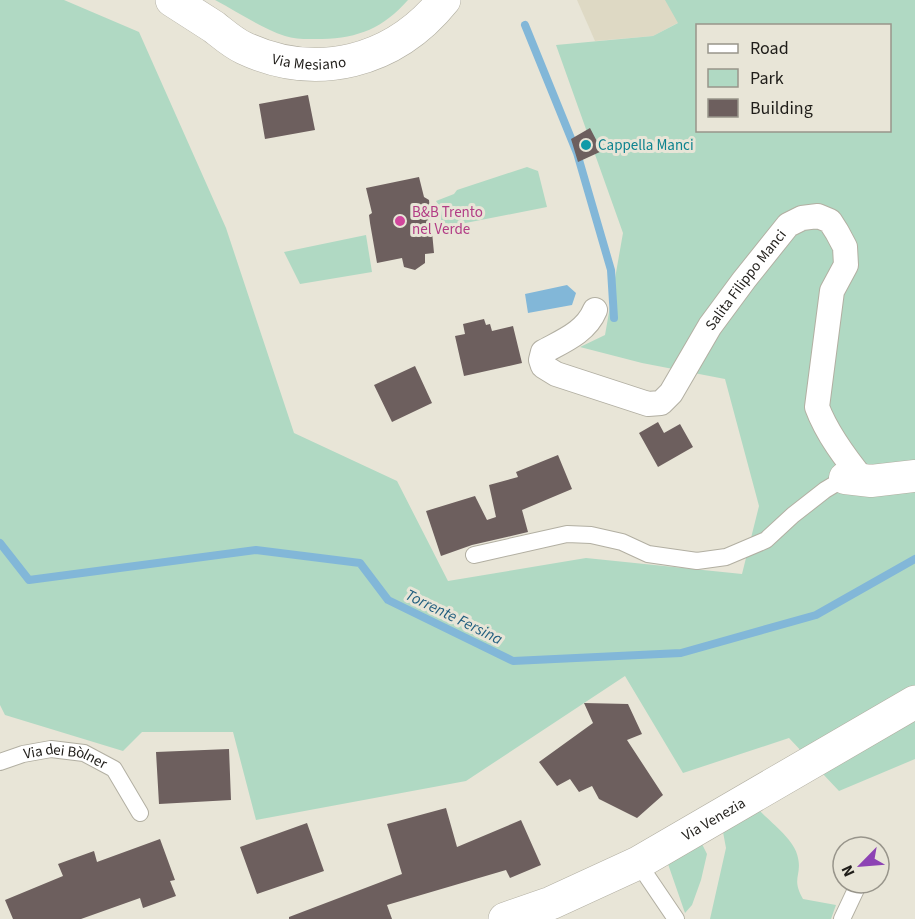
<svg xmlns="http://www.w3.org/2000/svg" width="915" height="919" font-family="'Source Sans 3',sans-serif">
  <rect width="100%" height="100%" fill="#e8e5d7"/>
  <!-- built -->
  <path fill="#ded9c4" d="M577 0H721L653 36 595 41Z"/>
  <!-- green -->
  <path fill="#b0d9c3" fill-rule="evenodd" d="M0 0H64L139 32 226 228 294 433 397 481 448 581 586 558 742 574 759 506 725 379 642 363 580 347 605 335 623 233 556 45 653 36 678 23 665 0H915V759L839 791 789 738 683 773 625 676 466 781 256 820 233 732H142L123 751 5 715 0 705ZM698 26H890V130H698Z
    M215 0H408C383 28 359 38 322 39 311 39 296 40 285 36 261 28 238 12 215 0Z
    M527 167 538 171 547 207 440 228 442 210 436 201 454 194 457 190Z
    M366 235 372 272 300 284 284 252Z
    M760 811C772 824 795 840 798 858 802 876 791 878 803 899L836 905 831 919H710L726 848 723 832Z
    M702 844 707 854 701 880 692 905 685 913 668 864Z"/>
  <!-- water -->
  <path fill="#82b7d8" d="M567 285 576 293 572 305 528 313 525 294Z"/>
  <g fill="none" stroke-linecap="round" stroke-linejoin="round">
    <!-- stream -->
    <path stroke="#82b7d8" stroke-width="8" d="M525 25 577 153 611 270 614 318
      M0 543 29 580 256 550 360 563 388 600 513 661 681 653 816 615 915 559"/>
  </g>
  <!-- building -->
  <path fill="#6d5f5e" d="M308 95 315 130 265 139 259 104Z
    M590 128 602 151 578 162 571 139Z
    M419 177 424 197 429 200 434 253 425 254V263L415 270 404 267 402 258 377 263 370 223 369 215 372 213 366 188Z
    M484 319 486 325 490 324 492 331 513 326 522 363 464 376 455 336 465 334 463 324Z
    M415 366 432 403 392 422 374 385Z
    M658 422 664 433 680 424 693 447 658 467 639 433Z
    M558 455 572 489 522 510 528 532 472 545 441 556 426 511 475 496 487 520 496 517 489 485 518 477 516 472Z
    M584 703 628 704 642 734 627 740 663 795 637 818 599 799 592 786 579 792 570 779 557 786 539 762 593 723Z
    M229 749 231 800 159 804 156 752Z
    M446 808 457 847 521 820 541 865 510 878 506 870 387 905 392 919H289V917L402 874 387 824Z
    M307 823 324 871 257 894 240 847Z
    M160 839 175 880 170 881 176 896 143 908 140 898 81 919H13L5 900 63 876 58 864 94 851 97 862Z"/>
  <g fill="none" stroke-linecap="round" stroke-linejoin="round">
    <!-- service casing -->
    <g stroke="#b2afa2" stroke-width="18">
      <g id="service">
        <path d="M474 555 567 534 591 535 622 542 648 554 697 561 726 557 766 540 793 515 825 490 845 478"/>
        <path id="s1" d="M0 762 23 754 51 749 84 753 114 769 140 813"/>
        <path d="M638 863 676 919"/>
        <path d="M842 919 859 883"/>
      </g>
    </g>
    <!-- pedestrian casing -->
    <g stroke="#b2afa2" stroke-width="26">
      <g id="pedestrian">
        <path id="s2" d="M595 310C586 332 563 341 543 352L541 360 543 366 556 374 648 404 661 403 671 393 710 326 744 280 788 225 802 218 818 216 830 221 837 232 845 247 846 265 832 291 817 407C827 434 846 459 864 481"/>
      </g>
    </g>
    <!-- minor casing -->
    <g stroke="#b2afa2" stroke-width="33">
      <path id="minor" d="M845 478 871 481 915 476"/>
    </g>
    <!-- secondary casing -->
    <g stroke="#b2afa2" stroke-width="34">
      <g id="secondary">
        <path id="s3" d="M172 0C186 9 200 18 214 27 223 34 233 43 244 48 317 82 394 62 444 0"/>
        <path id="s4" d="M505 919 551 903 638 863 915 702"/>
      </g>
    </g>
    <!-- service -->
    <use href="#service" stroke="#fff" stroke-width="16"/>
    <!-- pedestrian -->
    <use href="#pedestrian" stroke="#fff" stroke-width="24"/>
    <!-- minor -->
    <use href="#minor" stroke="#fff" stroke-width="32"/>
    <!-- secondary -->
    <use href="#secondary" stroke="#fff" stroke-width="33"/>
  </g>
  <!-- markers -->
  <circle fill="#0f9aa8" stroke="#e8e5d7" stroke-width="2" cx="586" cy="145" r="6"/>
  <circle fill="#d1479c" stroke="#e8e5d7" stroke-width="2" cx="400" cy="221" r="6"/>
  <g text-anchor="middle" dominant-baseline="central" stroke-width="6" stroke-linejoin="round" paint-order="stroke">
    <!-- street labels -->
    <g font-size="15" fill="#1f1d19" stroke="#e8e5d7">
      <text stroke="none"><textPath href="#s3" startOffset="154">Via Mesiano</textPath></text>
      <text stroke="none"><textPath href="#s2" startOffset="358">Salita Filippo Manci</textPath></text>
      <text stroke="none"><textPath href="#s1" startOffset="68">Via dei Bòlner</textPath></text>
      <text stroke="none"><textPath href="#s4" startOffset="232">Via Venezia</textPath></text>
    </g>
    <!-- culture labels -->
    <g font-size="15" fill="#0d838f" stroke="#e8e5d7" text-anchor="start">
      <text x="598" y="145">Cappella Manci</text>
    </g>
    <!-- hotel labels -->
    <g font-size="15" fill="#b23c85" stroke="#e8e5d7" text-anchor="start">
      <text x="412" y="212">B&amp;B Trento<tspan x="412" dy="17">nel Verde</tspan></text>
    </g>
    <!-- water labels -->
    <g font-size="16" font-style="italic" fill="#1e5c7d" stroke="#e8e5d7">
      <text transform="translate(454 617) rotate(26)">Torrente Fersina</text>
    </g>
  </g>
  <!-- legend -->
  <rect x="696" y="24" width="195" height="108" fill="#e8e5d7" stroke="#98958b" stroke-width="1.5"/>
  <rect x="708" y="44" width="30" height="9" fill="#ffffff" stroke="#98958b" stroke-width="1.5"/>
  <text x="750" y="54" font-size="18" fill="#1f1d19">Road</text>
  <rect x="708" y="69" width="30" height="18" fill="#b0d9c3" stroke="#98958b" stroke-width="1.5"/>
  <text x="750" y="84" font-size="18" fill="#1f1d19">Park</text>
  <rect x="708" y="99" width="30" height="18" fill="#6d5f5e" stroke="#98958b" stroke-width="1.5"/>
  <text x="750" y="114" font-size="18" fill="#1f1d19">Building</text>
  <!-- north arrow -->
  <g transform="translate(861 865) rotate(245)"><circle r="28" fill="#e8e5d7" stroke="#98958b" stroke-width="1.5"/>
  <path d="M0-4.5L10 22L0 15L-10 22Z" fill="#8d43b4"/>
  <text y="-9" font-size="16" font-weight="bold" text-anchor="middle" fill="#1f1d19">N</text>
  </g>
</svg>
